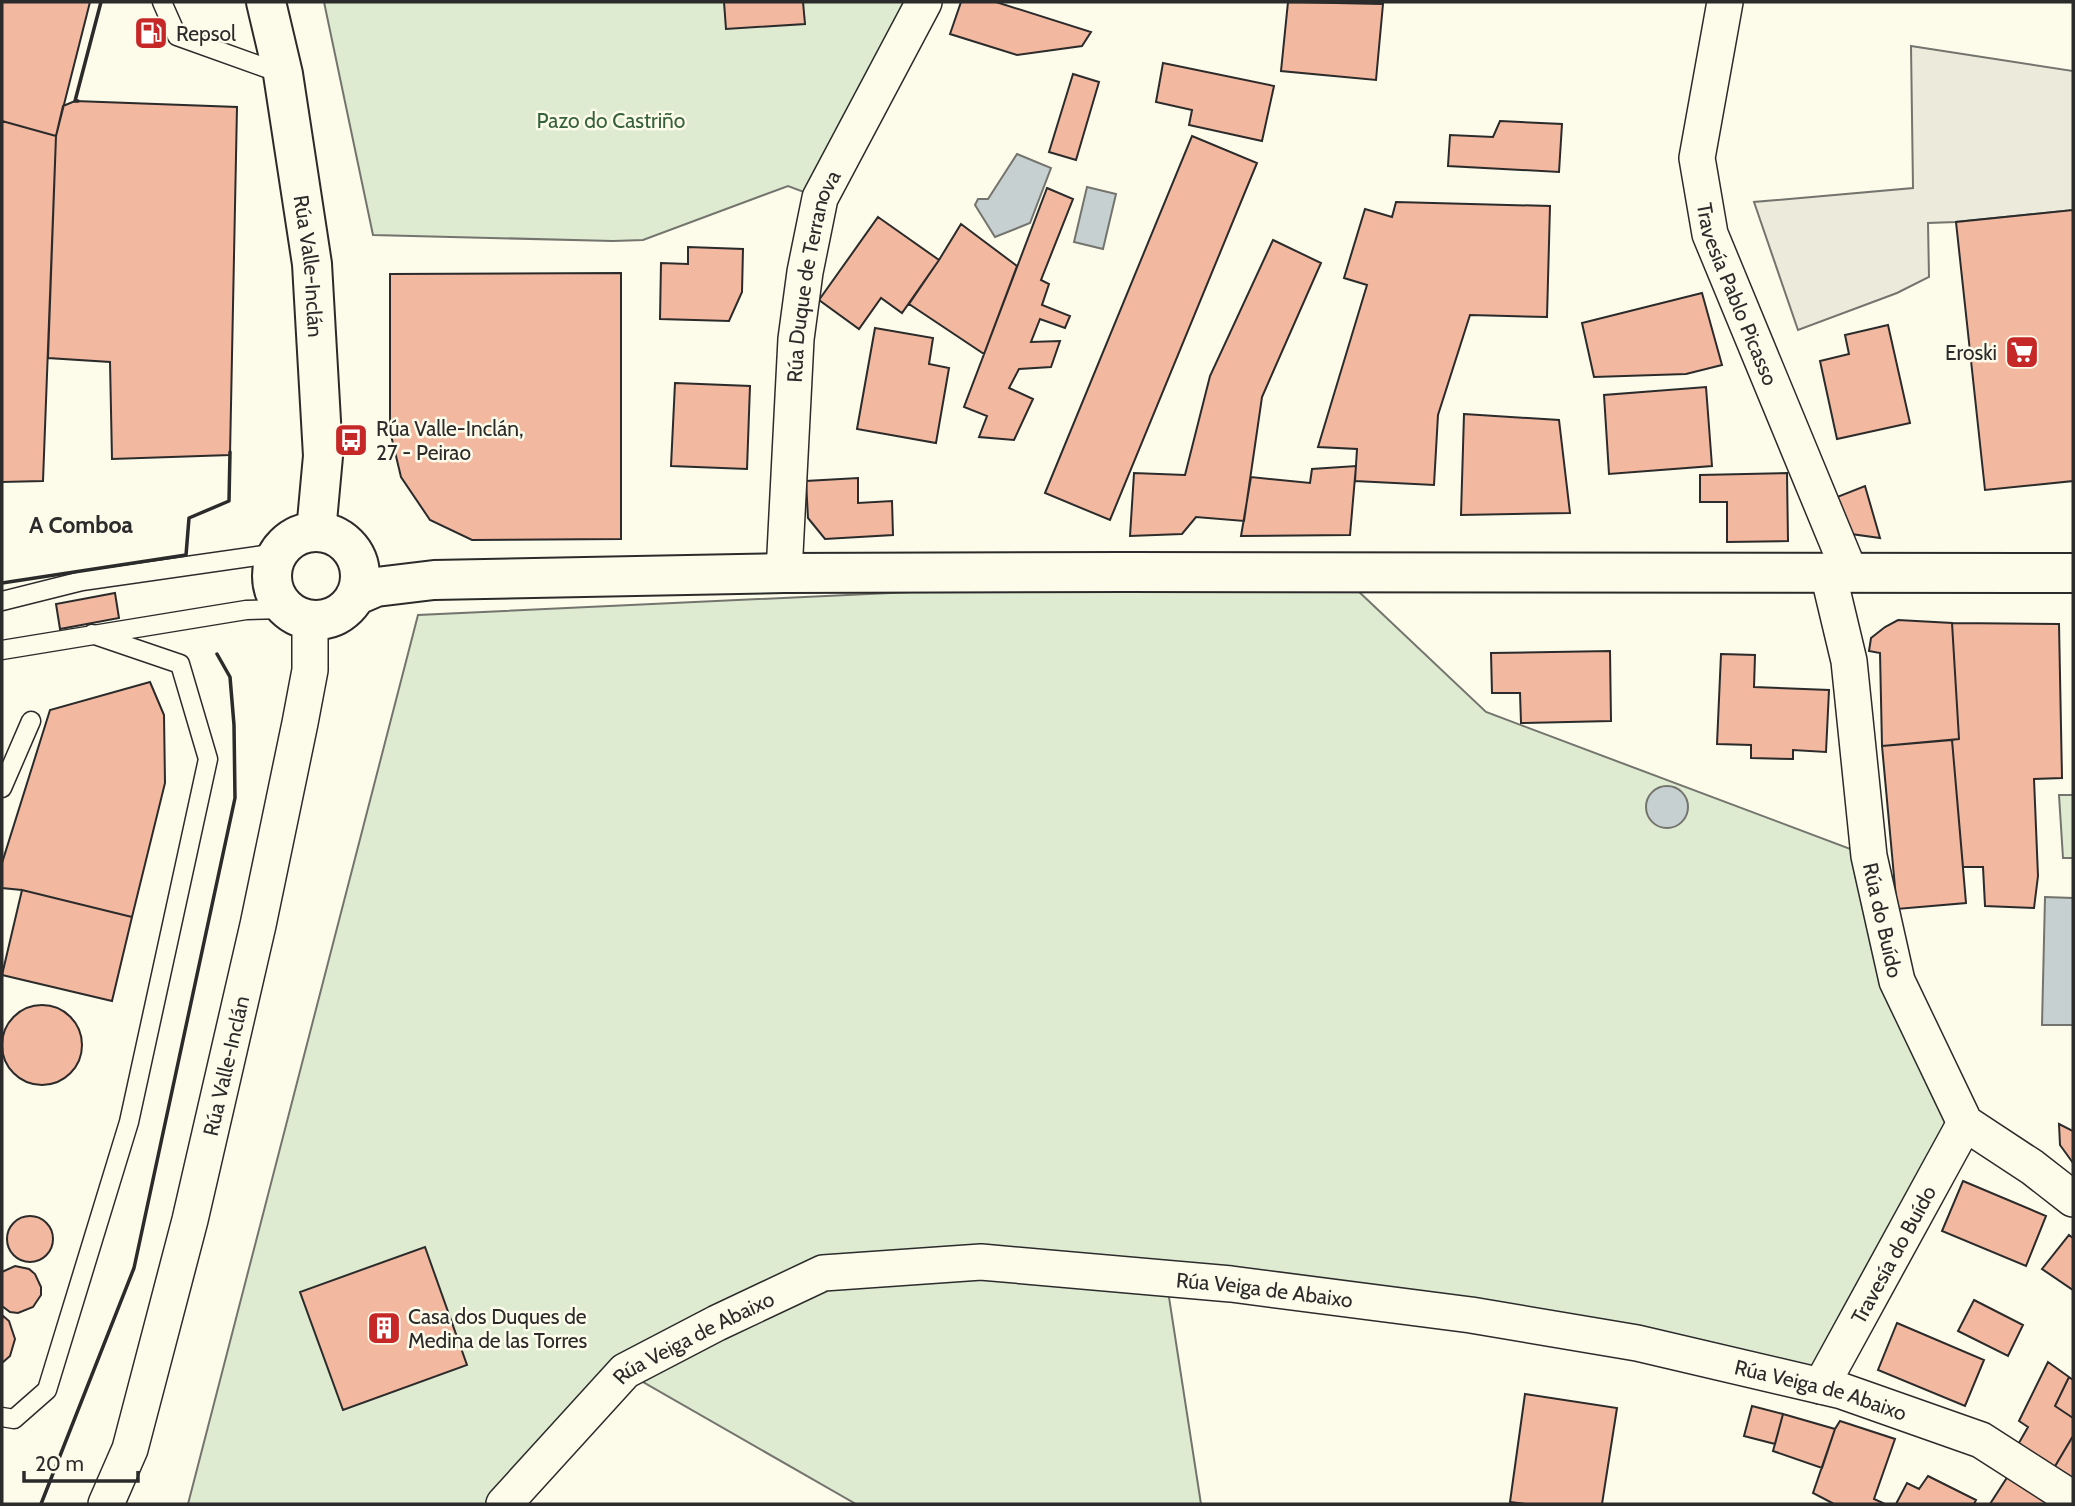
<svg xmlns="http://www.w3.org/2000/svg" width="2075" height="1506" font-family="Cabin,sans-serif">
  <rect width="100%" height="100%" fill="#fdfbea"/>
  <!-- green -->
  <path fill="#deebd1" stroke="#74746e" stroke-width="2" d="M324 2H924L820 198 788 186 643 240 613 241 373 235Z
    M1338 572 1486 712 1869 856 1965 1123 1821 1386 1166 1278 1201 1504H856L641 1381 586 1413 503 1504H188L418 615Z
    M2059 795H2073V858H2063Z"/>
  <!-- parking -->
  <path fill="#eceadb" stroke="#74746e" stroke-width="2" d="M1911 46 2073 71V210L1956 222 1928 223 1929 277 1897 293 1798 330 1754 202 1913 188Z"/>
  <!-- water -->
  <path fill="#c7d0d0" stroke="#74746e" stroke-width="2" d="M1017 154 1051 168 1030 223 995 237 975 205 978 199H988Z
    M1087 187 1116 194 1103 249 1074 242Z
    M1646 807a21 21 0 1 1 42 0a21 21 0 1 1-42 0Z
    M2045 897 2073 898V1025H2042Z"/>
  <!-- building -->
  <path fill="#f2b8a0" stroke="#2b2b2b" stroke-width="2" d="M2 2H90L56 136 2 121Z
    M724 2H803L805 24 726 29Z
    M961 2H996L1091 32 1082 46 1017 55 950 34Z
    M1288 2 1383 4 1376 80 1281 71Z
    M1163 63 1274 86 1262 141 1189 125 1192 110 1156 102Z
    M1073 74 1099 82 1076 160 1049 152Z
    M75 101 237 107 230 455 112 459 110 362 48 358 56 136 63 106Z
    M2 121 56 136 43 481 2 482Z
    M1500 121 1562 124 1559 172 1448 166 1450 135 1493 137Z
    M1192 136 1257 163 1110 520 1045 493Z
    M1047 188 1073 199 1041 280 1049 284 1042 305 1070 316 1065 328 1040 319 1031 342 1060 341 1051 367 1019 369 1009 388 1033 399 1014 440 979 437 987 416 964 407Z
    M1396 202 1550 206 1547 317 1470 315 1438 415 1434 485 1355 481 1357 449 1318 447 1367 285 1344 278 1365 209 1392 217Z
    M2073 210V481L1985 490 1956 222Z
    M878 217 939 260 902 313 881 298 859 329 819 300Z
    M961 224 1017 266 984 354 909 304 939 260Z
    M1273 240 1321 263 1262 397 1244 521 1196 517 1182 534 1130 536 1134 473 1185 475 1210 376Z
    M688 247 743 249 742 292 729 321 660 319 661 263 688 264Z
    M621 273V539L472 540 430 520 401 477 390 431V274Z
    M1702 293 1722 365 1686 374 1594 377 1582 323Z
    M1888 325 1910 423 1837 439 1820 361 1849 354 1845 335Z
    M875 328 933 338 929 364 949 368 936 443 857 429Z
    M675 383 750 386 747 469 671 466Z
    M1706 387 1712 466 1609 474 1604 395Z
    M1464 414 1559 420 1570 513 1461 515Z
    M1356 466 1350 535 1241 536 1251 477 1310 483 1312 469Z
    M1787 473 1788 541 1727 542V502H1700V475Z
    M858 478V503L892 501 893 535 825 539 808 518 806 481Z
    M1865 486 1880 538 1844 533 1832 499Z
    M115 593 119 618 60 629 56 604Z
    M1898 620 1952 623 1959 739 1882 746 1880 653 1869 651 1871 638 1885 627Z
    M1952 623 2059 624 2062 778 2034 779 2038 876 2034 908 1985 906 1983 867H1963L1952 740 1959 739Z
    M1610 651 1611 721 1521 723 1520 693H1492L1491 653Z
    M1721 654 1755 655 1754 687 1829 690 1826 752 1793 750V759L1751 758V745L1717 744Z
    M150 682 164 715 165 783 132 917 22 890 2 888V863L50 710Z
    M1952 740 1966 903 1897 909 1882 746Z
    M22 890 132 917 112 1001 2 975Z
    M2 1045a40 40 0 1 1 80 0a40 40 0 1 1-80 0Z
    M2059 1124 2073 1131V1163L2060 1145Z
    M1963 1181 2046 1216 2026 1266 1942 1231Z
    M7 1239a23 23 0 1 1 46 0a23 23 0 1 1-46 0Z
    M2069 1235 2073 1238V1290L2042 1269Z
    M425 1247 467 1365 343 1410 300 1292Z
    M15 1266 29 1269 35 1274 41 1287V1295L33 1307 18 1313 10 1312 2 1306V1272Z
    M1974 1300 2023 1325 2008 1356 1958 1331Z
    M2 1315 9 1321 15 1339 10 1356 2 1363Z
    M1897 1323 1984 1360 1965 1406 1878 1370Z
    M2048 1362 2069 1377 2055 1406 2073 1418V1436L2054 1468 2016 1448 2028 1427 2019 1421Z
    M2069 1377 2073 1380V1418L2055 1406Z
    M1525 1394 1617 1408 1602 1504H1526L1510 1502Z
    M1752 1406 1783 1414 1775 1444 1744 1436Z
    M1783 1414 1835 1429 1822 1468 1773 1451Z
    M1840 1421 1895 1439 1874 1499 1885 1504H1834L1813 1493 1835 1429Z
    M2073 1436V1479L2054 1468Z
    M2010 1473 2058 1504H1990Z
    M1928 1476 1976 1500 1974 1504H1896L1907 1483 1919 1489Z"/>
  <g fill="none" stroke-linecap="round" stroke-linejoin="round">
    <!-- lane casing -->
    <g stroke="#2b2b2b" stroke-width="21">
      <path id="lane" d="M162 2 177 36 283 74
        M2 601 82 581 278 553
        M2 650 246 610 286 609
        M2 788 31 721
        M2 1417 14 1419 47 1390 129 1122 208 759 180 664 92 634"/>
    </g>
    <!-- street casing -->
    <g stroke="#2b2b2b" stroke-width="38">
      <g id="street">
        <path id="s1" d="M1725 2 1697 158 1710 234 1850 573"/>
        <path id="s2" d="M784 573 796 339 805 272 820 198 924 2"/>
        <path id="s3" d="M1828 573 1849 661 1869 856 1897 981 1965 1123 2032 1167 2073 1199"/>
        <path id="s4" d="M1821 1386 1965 1123"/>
        <path id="s5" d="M106 1504 130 1449 190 1220 258 925 300 723 310 670V620"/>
        <path id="s6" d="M504 1504 625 1371 717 1323 823 1273 981 1262 1231 1284 1471 1315 1637 1343 1842 1391 1981 1440 2073 1499"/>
      </g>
    </g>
    <!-- primary casing -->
    <g stroke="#2b2b2b" stroke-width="42">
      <g id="primary">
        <path id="s7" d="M266 2 283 74 312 264 323 456 316 532"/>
      </g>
    </g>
    <!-- highway casing -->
    <g stroke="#2b2b2b" stroke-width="42">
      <path id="highway" d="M272 576a44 44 0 1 1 88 0a44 44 0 1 1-88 0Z
        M355 596 376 587 434 580 784 573 1125 572 2073 573"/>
    </g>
    <!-- lane -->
    <use href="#lane" stroke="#fdfbea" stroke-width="18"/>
    <!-- street -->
    <use href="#street" stroke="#fdfbea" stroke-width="35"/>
    <!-- primary -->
    <use href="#primary" stroke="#fdfbea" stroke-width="38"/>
    <!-- highway -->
    <use href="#highway" stroke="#fdfbea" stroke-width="38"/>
    <!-- wall -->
    <path stroke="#2b2b2b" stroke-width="3.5" d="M78 101H75L101 2
      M2 583 186 555 189 518 229 501 230 452
      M41 1504 134 1268 235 798 234 725 230 677 217 654"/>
  </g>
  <!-- icons -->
  <defs>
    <g id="fuel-square" transform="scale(1.75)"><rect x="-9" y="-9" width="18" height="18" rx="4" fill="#c62828" stroke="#fdfbea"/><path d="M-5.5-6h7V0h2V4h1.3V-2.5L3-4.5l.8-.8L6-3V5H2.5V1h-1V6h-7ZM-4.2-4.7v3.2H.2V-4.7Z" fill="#fff"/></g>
    <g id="supermarket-square" transform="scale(1.75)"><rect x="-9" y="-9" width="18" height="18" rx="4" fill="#c62828" stroke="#fdfbea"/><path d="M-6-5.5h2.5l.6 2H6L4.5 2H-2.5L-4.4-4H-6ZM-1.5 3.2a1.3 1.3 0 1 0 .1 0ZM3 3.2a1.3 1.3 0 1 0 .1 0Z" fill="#fff"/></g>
    <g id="bus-square" transform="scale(1.75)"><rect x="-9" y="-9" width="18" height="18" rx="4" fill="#c62828" stroke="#fdfbea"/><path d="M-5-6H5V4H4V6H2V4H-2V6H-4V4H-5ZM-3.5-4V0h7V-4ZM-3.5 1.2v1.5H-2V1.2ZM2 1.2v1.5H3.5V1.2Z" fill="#fff"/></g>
    <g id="building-square" transform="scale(1.75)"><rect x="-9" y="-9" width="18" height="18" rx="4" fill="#c62828" stroke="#fdfbea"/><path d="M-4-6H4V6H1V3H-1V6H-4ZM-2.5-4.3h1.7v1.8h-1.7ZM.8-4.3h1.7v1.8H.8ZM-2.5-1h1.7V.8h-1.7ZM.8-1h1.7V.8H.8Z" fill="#fff"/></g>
  </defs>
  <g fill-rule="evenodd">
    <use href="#fuel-square" x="151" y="33"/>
    <use href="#supermarket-square" x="2022" y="352"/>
    <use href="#bus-square" x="351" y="440"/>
    <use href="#building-square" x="384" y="1328"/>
  </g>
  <g text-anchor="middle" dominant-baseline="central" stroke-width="5" stroke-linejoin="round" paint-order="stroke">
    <!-- poi labels -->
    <g font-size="21" fill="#2b2b2b" stroke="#fdfbea" text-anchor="start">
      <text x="176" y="33">Repsol</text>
      <text x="1997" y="352" text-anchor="end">Eroski</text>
      <text x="376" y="428">Rúa Valle-Inclán,<tspan x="376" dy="24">27 - Peirao</tspan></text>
      <text x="408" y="1316">Casa dos Duques de<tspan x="408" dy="24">Medina de las Torres</tspan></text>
    </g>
    <!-- park labels -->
    <g font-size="21" fill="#34623c" stroke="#fdfbea">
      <text x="611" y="120">Pazo do Castriño</text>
    </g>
    <!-- street labels -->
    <g font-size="21" fill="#2b2b2b" stroke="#fdfbea">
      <text stroke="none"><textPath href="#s7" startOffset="268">Rúa Valle-Inclán</textPath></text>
      <text stroke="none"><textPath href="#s2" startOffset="299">Rúa Duque de Terranova</textPath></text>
      <text stroke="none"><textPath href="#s1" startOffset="301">Travesía Pablo Picasso</textPath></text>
      <text stroke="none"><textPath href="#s3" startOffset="352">Rúa do Buído</textPath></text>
      <text stroke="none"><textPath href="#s5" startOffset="455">Rúa Valle-Inclán</textPath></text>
      <text stroke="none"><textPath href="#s4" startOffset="150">Travesía do Buído</textPath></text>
      <text stroke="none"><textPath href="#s6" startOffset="844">Rúa Veiga de Abaixo</textPath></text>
      <text stroke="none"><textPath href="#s6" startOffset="256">Rúa Veiga de Abaixo</textPath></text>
      <text stroke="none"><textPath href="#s6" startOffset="1410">Rúa Veiga de Abaixo</textPath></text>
    </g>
    <!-- neighbourhood labels -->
    <g font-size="23" font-weight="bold" fill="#2b2b2b" stroke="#fdfbea">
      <text x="81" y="525">A Comboa</text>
    </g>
  </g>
  <!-- border -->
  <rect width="2075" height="1506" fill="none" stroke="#2b2b2b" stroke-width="7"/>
  <!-- scale -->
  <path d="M24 1471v10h114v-10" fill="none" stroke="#2b2b2b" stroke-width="3.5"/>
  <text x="35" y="1471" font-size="21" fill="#2b2b2b" stroke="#fdfbea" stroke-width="5" paint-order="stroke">20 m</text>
</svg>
